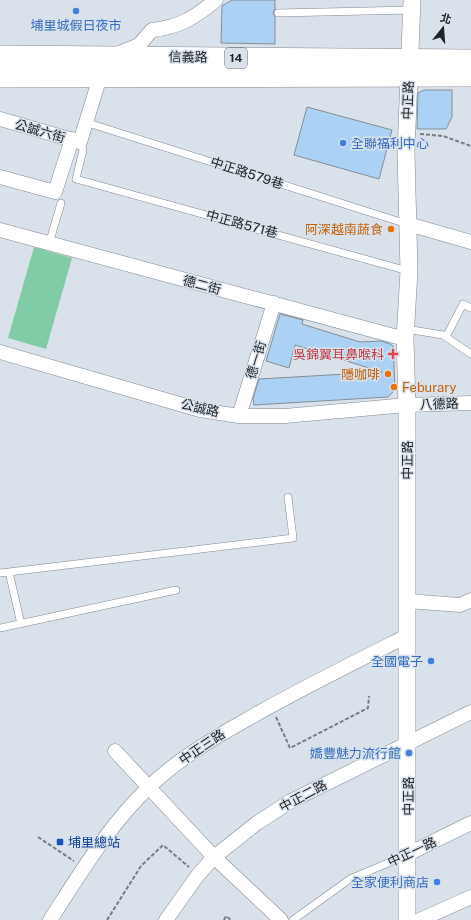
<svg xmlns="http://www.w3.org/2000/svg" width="471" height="920" font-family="'Public Sans','Noto Sans TC',sans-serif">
  <rect width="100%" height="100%" fill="#d9e2eb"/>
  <!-- green -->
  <path fill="#81cca6" d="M34 247 72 258 46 349 8 338Z"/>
  <!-- building -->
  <path fill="#abd2f4" stroke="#858d95" d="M232 0H275V9L273 13 275 17V44L221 43 222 6Z
    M424 90H452V117L446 129H417L418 93Z
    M307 107 392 130 379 179 294 155Z
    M280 314 303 320 302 324 360 342 382 341 390 344 393 346 395 386 393 392 388 397 254 405 253 399 259 379 382 372 295 345 289 368 266 361Z"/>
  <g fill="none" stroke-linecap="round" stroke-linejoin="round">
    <!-- service casing -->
    <g stroke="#80888f" stroke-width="8">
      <path id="service" d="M278 13 412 10
        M85 122 407 224
        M80 142 83 150 76 179 408 271
        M49 244 61 203
        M406 329 443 335 471 354
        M446 337 463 304 471 308
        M9 572 21 624
        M0 573 293 538 288 497
        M0 628 176 590
        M293 920 350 879 407 855"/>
    </g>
    <!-- minor casing -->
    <g stroke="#80888f" stroke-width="15">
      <path id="minor" d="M117 54 139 45 152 30C180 27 194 18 216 0
        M0 119 80 142 100 77
        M0 177 55 192 72 139
        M408 224 471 242
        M0 230 405 339
        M0 352 200 410 239 416H285L407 405 471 403
        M239 416 274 303
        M407 601 460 605 471 600
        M115 751 214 857 281 920
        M408 854 471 823
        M50 920C80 874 109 825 149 787 177 760 212 739 246 720 298 690 353 663 407 636
        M166 920 198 875 214 857 257 823 291 801 471 712
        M420 920 471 897"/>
    </g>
    <!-- tertiary casing -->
    <g stroke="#80888f" stroke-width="18">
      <path id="tertiary" d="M407 920V405L405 339 409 271 406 152 412 0"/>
    </g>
    <!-- primary casing -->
    <g stroke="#80888f" stroke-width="22">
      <path id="primary" d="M0 56 471 60
        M0 77 471 76"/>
    </g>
    <!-- path -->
    <path stroke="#767d83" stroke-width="2" stroke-dasharray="4 2" stroke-linecap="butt" d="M420 134 443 136 471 146
      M276 717 290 748 368 708 369 696
      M38 837 74 861
      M107 920 141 866 163 845 189 867
      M224 920 226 916 231 920"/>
    <!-- service -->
    <use href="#service" stroke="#fff" stroke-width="7"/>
    <!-- minor -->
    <use href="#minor" stroke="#fff" stroke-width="14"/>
    <!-- tertiary -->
    <use href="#tertiary" stroke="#fff" stroke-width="17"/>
    <!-- primary -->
    <use href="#primary" stroke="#fff" stroke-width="21"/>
  </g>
  <!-- markers -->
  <g fill="#3f7fe0" stroke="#d9e2eb" stroke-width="1.5">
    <circle cx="76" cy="11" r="4"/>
    <circle cx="343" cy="143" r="4"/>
    <circle cx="431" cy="661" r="4"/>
    <circle cx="409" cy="753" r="4"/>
    <circle cx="437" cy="882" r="4"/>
  </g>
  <g fill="#e8710a" stroke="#d9e2eb" stroke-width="1.5">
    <circle cx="391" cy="229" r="4"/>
    <circle cx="388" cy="374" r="4"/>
    <circle cx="394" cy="387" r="4"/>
  </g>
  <path fill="#e0444e" stroke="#d9e2eb" stroke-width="1.5" d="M391 348h4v4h4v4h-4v4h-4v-4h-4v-4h4z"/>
  <rect fill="#1a4fb4" stroke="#d9e2eb" stroke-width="1.5" x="56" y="838" width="8" height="8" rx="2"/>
  <g text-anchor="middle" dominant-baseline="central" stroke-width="3" stroke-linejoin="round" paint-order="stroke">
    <!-- shield labels -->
    <rect fill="#d9e2eb" stroke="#585d62" stroke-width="1" x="225" y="48" width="22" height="20" rx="3"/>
    <g font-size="12" font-weight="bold" fill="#202427">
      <text x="236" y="58">14</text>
    </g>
    <!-- shop labels -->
    <g font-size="13" fill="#366cbe" stroke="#d9e2eb" text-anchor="end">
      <text x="76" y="25" text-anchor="middle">埔里城假日夜市</text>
      <text x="351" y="143" text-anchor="start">全聯福利中心</text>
      <text x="423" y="661">全國電子</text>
      <text x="401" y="753">嬌豐魅力流行館</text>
      <text x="429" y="882">全家便利商店</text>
    </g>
    <!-- street labels -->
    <g font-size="13" fill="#202427" stroke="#d9e2eb">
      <text transform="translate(188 57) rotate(1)">信義路</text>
      <text transform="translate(408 100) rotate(-88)">中正路</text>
      <text transform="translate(40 131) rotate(16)">公誠六街</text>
      <text transform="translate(247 173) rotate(18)">中正路579巷</text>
      <text transform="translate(242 224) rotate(15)">中正路571巷</text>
      <text transform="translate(202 285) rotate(15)">德二街</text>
      <text transform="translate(256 360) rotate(-73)">德一街</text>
      <text transform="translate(439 404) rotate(-2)">八德路</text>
      <text transform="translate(200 408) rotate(13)">公誠路</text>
      <text transform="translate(407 460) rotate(-90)">中正路</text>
      <text transform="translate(202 747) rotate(-34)">中正三路</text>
      <text transform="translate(303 796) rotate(-28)">中正二路</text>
      <text transform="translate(408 796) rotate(-90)">中正路</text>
      <text transform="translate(412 852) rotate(-25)">中正一路</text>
    </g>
    <!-- food labels -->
    <g font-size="13" fill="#c56008" stroke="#d9e2eb" text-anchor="end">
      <text x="383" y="229">阿深越南蔬食</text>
      <text x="380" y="374">隱咖啡</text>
      <text x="402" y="387" text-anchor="start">Feburary</text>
    </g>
    <!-- health labels -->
    <g font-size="13" fill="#be3a42" stroke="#d9e2eb" text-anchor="end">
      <text x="384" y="354">吳錦翼耳鼻喉科</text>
    </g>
    <!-- transit labels -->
    <g font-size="13" fill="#164399" stroke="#d9e2eb" text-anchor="start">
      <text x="68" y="842">埔里總站</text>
    </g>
  </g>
  <!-- north arrow -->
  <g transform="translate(443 28) rotate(17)" stroke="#d9e2eb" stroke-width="3" paint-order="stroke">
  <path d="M0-3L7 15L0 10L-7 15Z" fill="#202427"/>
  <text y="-6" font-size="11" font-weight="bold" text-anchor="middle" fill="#202427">北</text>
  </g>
</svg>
